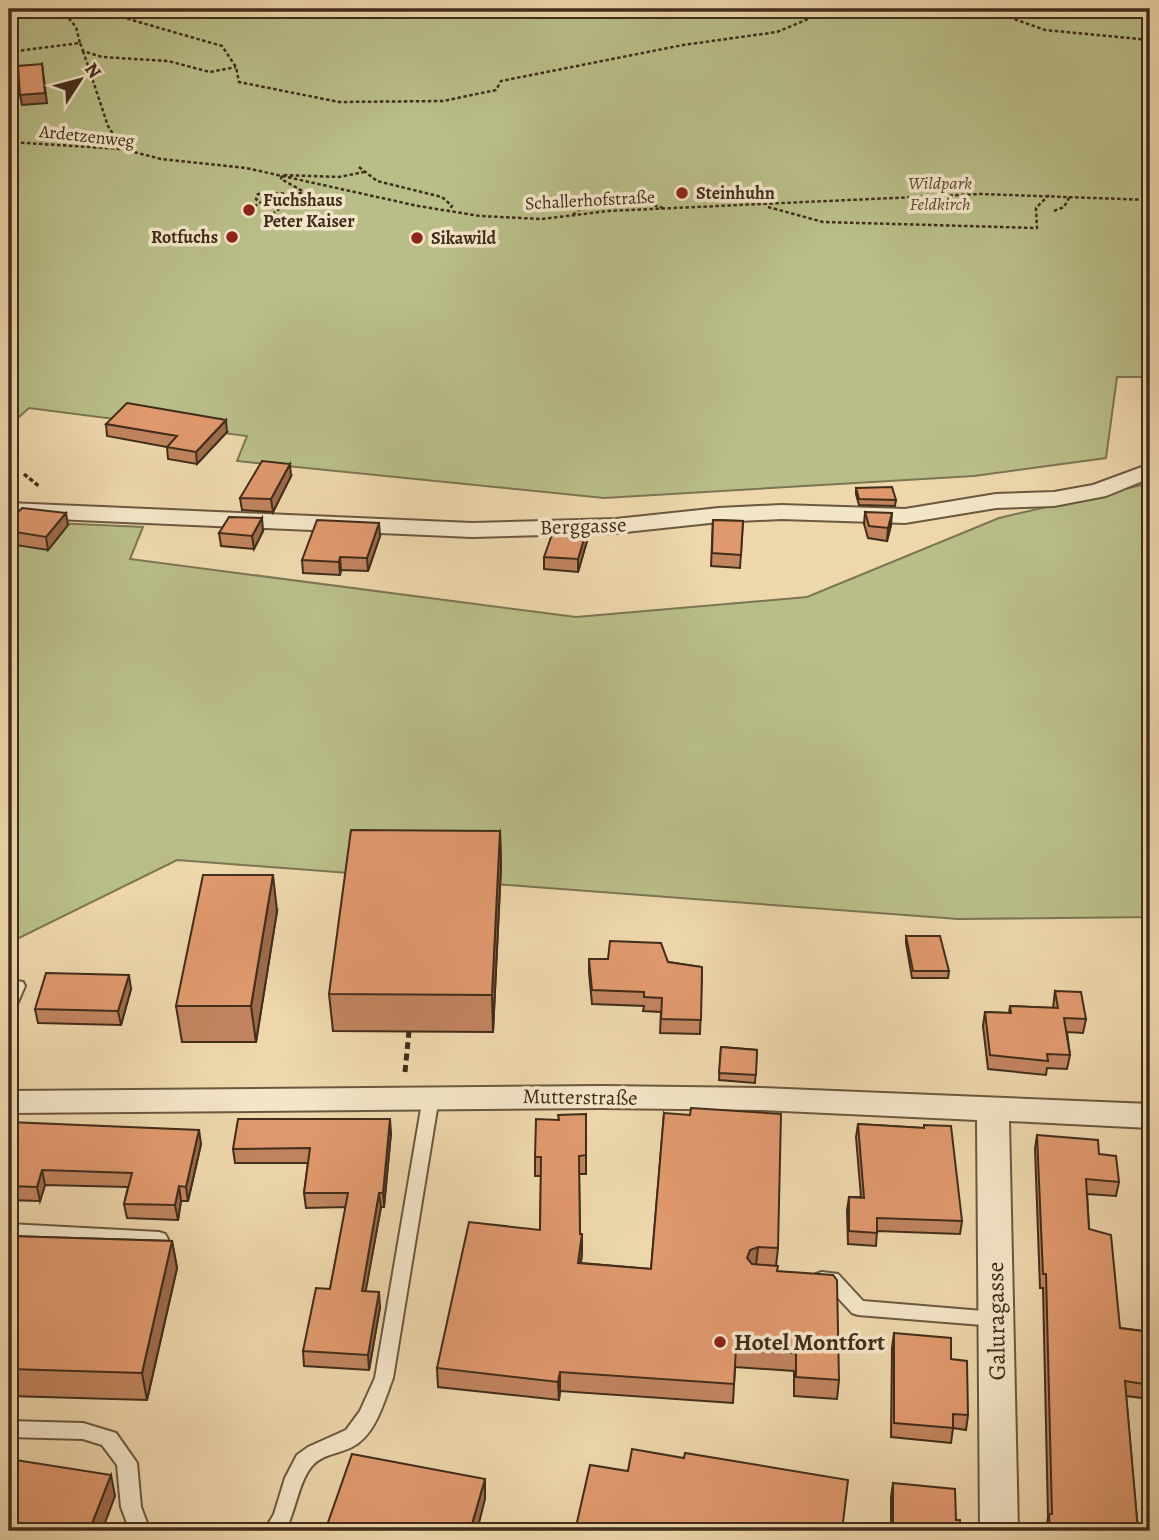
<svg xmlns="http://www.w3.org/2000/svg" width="1159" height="1540" font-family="Alegreya,serif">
  <rect width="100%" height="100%" fill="#edd7ab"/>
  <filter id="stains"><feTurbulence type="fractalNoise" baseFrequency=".00286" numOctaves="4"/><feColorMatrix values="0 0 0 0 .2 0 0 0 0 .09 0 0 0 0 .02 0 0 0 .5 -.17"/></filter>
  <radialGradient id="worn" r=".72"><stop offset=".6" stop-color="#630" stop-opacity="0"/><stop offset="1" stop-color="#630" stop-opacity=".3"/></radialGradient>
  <!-- green -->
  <path fill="#b9be88" stroke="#7c7652" stroke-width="2" d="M9 9H1150V377H1117L1106 458 974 476 604 498 237 461 247 436 29 408 9 426Z
    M1150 483V917L958 919 177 860 9 943V521L143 527 130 559 576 617 807 597 999 518Z"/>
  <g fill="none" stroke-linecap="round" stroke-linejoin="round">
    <!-- service casing -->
    <g stroke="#6b583f" stroke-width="4">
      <path id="service" d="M17 981 23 982 25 986 15 1009 9 1011V987L11 982Z
        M431 1091 437 1093 439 1097 393 1378C384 1401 376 1435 352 1447 339 1454 322 1454 312 1466 298 1483 296 1511 285 1531H264L274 1514 285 1478 297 1455 308 1447 346 1430 360 1411 375 1378 423 1097 425 1093Z
        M9 1224 159 1232 165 1234 168 1239 165 1244 159 1246 9 1238Z
        M822 1272 838 1274 863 1301 995 1312 1002 1314 1004 1319 1002 1324 995 1326 858 1315 852 1313 827 1286 816 1284 813 1279 816 1274Z
        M9 1421 83 1423 116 1433 137 1463 141 1507 150 1531H130L121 1507 117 1465 102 1445 83 1439 9 1437Z"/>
    </g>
    <!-- minor casing -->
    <g stroke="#6b583f" stroke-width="4">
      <path id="minor" d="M1150 464V478L1106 496 1054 506 996 508 905 523 781 519 719 522 616 533 472 537 9 517V503L472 523 616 519 719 508 781 505 905 509 996 494 1054 492 1093 485Z
        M602 1086 762 1088 1150 1104V1128L1009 1121 1018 1531H980L977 1120 762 1110 602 1108 9 1113V1091Z"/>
    </g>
    <!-- path-far2 -->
    <path stroke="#402d1b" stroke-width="2.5" stroke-dasharray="3.5 2.5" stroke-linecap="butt" d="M61 9 76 27 80 43
      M962 9 994 12 1045 30 1150 40
      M62 10 111 14 222 46 236 67 239 82 339 102 443 101 496 90 501 81 683 45 777 32 832 9
      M83 51 108 126 122 149
      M9 52 80 43 83 51 102 57 168 61 210 72 236 67
      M9 142 122 149 161 159 246 168 418 206 480 216 542 219 608 211 981 194 1150 200
      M359 167 377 181 442 197 452 206 448 211
      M261 203 282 207 271 215
      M254 206 261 203 256 199 258 194 306 193 281 179 282 175 339 177 364 172
      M768 207 823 222 1037 228 1036 208 1049 195
      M1054 211 1064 207 1070 196
      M573 215 578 210C607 204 636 197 665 209"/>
    <!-- path-far1 -->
    <path stroke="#402d1b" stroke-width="3.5" stroke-dasharray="4.5 2.5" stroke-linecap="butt" d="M24 474 40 487"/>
    <!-- path -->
    <path stroke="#402d1b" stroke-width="5" stroke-dasharray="7 4.5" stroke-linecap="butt" d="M405 1072 409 1031"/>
    <!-- service -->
    <use href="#service" fill="#f3e5c8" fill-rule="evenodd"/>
    <!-- minor -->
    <use href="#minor" fill="#f3e5c8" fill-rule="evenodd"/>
  </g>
  <!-- wall -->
  <path fill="#c1845e" stroke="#402d1b" stroke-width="2" d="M106 424 227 432 197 464 168 459 167 447 107 436Z
    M291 476 273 512 242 510 240 498Z
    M856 488 896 500 895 506 859 505 856 494Z
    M865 512 891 525 887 541 868 538 864 524Z
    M713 520 743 521 740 568 711 566Z
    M9 522 68 525 48 550 9 544Z
    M263 531 254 549 221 546 219 533Z
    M380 536 368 571 341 570 340 575 303 573 302 560Z
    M587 541 578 572 544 569V557Z
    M500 831 501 866 493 1032 333 1031 329 994Z
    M277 911 256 1042H182L176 1006Z
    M906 936 949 971 948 978H912L906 943Z
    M589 959 668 962 702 967 700 1034 660 1033 661 1012 643 1011 644 1006 592 1004 589 972Z
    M131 989 121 1025 38 1023 35 1009Z
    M1055 991 1086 1019 1083 1033 1067 1032 1070 1055 1067 1069 1047 1068 1046 1075 988 1069 983 1026 985 1012 1009 1013 1010 1006 1053 1008Z
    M721 1047 757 1050 755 1083 719 1080Z
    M664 1113 778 1248 776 1266 777 1271 839 1380 837 1399 794 1396V1371L735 1367 733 1403 560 1391 559 1400 438 1387 437 1368 540 1230 541 1176H535V1157L559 1120 586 1114V1174H579L580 1234H582V1253L581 1263 651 1269Z
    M9 1122 201 1144 188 1201H181L178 1220 127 1218 124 1204 128 1187 45 1185 40 1201 9 1200Z
    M858 1124 924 1128 962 1221 960 1234 877 1231 876 1246 848 1244 847 1210 849 1197H861L856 1137Z
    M391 1133 384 1207H381L365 1292 380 1307 369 1370 304 1366 303 1351 330 1289 346 1207 306 1208 304 1193 308 1163H235L233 1149Z
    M1037 1135 1099 1154 1119 1182 1116 1196 1087 1194 1089 1229 1120 1328 1150 1332V1399L1126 1396 1138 1531H1046L1048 1517 1043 1288H1040L1035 1149Z
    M9 1236 172 1241 177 1268 147 1400 9 1396Z
    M894 1333 951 1359 968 1415 966 1430 953 1428 951 1443 891 1437 892 1348Z
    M893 1483 956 1520 960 1531H891V1497Z"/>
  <!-- shaded-wall -->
  <path fill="#9d6b4c" stroke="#402d1b" stroke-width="2" d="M42 64 47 103 22 105 20 95Z
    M226 420 227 432 197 464 196 452Z
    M290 464 291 476 273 512 271 499Z
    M66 513 68 525 48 550 46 537Z
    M892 513 891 525 887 541 888 528Z
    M262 518 263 531 254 549 252 536Z
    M379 523 380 536 368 571 367 558Z
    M587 529V541L578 572V559Z
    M340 557 341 570 340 575 339 562Z
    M500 831 501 866 493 1032 492 995Z
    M273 875 277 911 256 1042 251 1006Z
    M129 975 131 989 121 1025 118 1011Z
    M390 1119 391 1133 384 1207 383 1193Z
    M199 1130 201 1144 188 1201 186 1187Z
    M42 1170 45 1185 40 1201 37 1187Z
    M179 1186 181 1201 178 1220 175 1205Z
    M379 1193 381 1207 363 1306 362 1291Z
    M582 1234V1253L578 1282V1263Z
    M172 1241 177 1268 147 1400 142 1373Z
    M758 1247 756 1266 749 1269 747 1258 750 1250Z
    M379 1292 380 1307 369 1370 368 1355Z
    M560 1372V1391L559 1400 558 1382Z
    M111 1475 115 1496 102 1531H89Z
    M485 1479V1499L477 1531H470Z"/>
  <!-- building -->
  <path fill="#e0996d" stroke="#402d1b" stroke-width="2" d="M42 64 45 93 20 95 18 66Z
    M127 403 226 420 196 452 167 447 177 436 106 424Z
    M262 461 290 464 271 499 240 498Z
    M892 487 896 500 859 499 856 488Z
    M22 508 66 513 46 537 9 531V522Z
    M865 512 892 513 888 528 869 526Z
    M229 517 262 518 252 536 219 533Z
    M317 520 379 523 367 558 340 557 339 562 302 560Z
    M713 520 743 521 741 555 712 553Z
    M555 526 587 529 578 559 544 557Z
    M351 830 500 831 492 995 329 994Z
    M203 875H273L251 1006H176Z
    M906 936H940L949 971H913Z
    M610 941 661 943 668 962 702 967 701 1020 661 1019 662 998 644 997V992L592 990 589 959H608Z
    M46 973 129 975 118 1011 35 1009Z
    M1055 991 1081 992 1086 1019 1064 1018 1070 1055 1047 1054 1048 1061 990 1055 985 1012 1011 1013 1010 1006 1058 1008Z
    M721 1047 757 1050 756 1075 719 1073Z
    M691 1108 781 1114 778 1248 758 1247 750 1250 747 1258 752 1264 778 1266 777 1271 833 1275 837 1280 839 1380 796 1377V1353L736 1348 734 1384 560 1372 558 1382 437 1368 469 1222 540 1230 541 1157H535L536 1119 559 1120 558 1115 586 1114V1155L579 1156 580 1234H582L578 1263 651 1269 664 1113 690 1115Z
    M238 1119H390L383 1193H379L362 1291 379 1292 368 1355 303 1351 316 1288 330 1289 348 1193H304L310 1148 233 1149Z
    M9 1122 199 1130 186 1187 179 1186 175 1205 124 1204 132 1173 42 1170 37 1187 9 1186Z
    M858 1124 924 1128V1125L951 1126 962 1221 877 1218V1233L849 1231V1197L864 1198Z
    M1037 1135 1098 1140 1099 1154 1116 1156 1119 1182 1086 1179 1089 1229 1111 1235 1120 1328 1150 1332V1385L1125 1381 1138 1531H1050L1049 1514H1052L1046 1274H1043Z
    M9 1236 172 1241 142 1373 9 1369Z
    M894 1333 951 1338V1359L967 1361 968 1415 953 1414V1428L894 1423Z
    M632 1449 684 1458 685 1453 848 1480 842 1531H575L590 1465 628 1471Z
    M352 1454 485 1479 470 1531H325Z
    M9 1459 111 1475 89 1531H9Z
    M893 1483 955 1489 956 1520H960V1531H893Z"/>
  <!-- markers -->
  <g fill="#8f2418" stroke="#f3e5c8" stroke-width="2.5">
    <circle cx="682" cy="193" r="7"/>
    <circle cx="249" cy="210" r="7"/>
    <circle cx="232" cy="237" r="7"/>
    <circle cx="417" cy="238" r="7"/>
    <circle cx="720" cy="1342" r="7"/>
  </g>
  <g text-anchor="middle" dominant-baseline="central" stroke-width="7" stroke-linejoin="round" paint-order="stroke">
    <!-- far-street labels -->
    <g font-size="18" fill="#402d1b" stroke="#f3e5c8">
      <text transform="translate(87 136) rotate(6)">Ardetzenweg</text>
      <text transform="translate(590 200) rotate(-3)">Schallerhofstraße</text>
    </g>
    <!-- far-park labels -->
    <g font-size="18" font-style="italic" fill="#584a31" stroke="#f3e5c8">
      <text x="940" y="183">Wildpark<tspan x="940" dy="21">Feldkirch</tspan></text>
    </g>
    <!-- far-poi labels -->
    <g font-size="18" font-weight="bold" fill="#402d1b" stroke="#f3e5c8" text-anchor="start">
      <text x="696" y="193">Steinhuhn</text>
      <text x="263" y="200">Fuchshaus<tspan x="263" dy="21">Peter Kaiser</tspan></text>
      <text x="218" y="237" text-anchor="end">Rotfuchs</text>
      <text x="431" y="238">Sikawild</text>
    </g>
    <!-- street labels -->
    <g font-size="21" fill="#402d1b" stroke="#f3e5c8">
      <text transform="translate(583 526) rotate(-2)">Berggasse</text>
      <text transform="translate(580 1097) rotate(1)">Mutterstraße</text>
    </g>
    <!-- near-street labels -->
    <g font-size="24" fill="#402d1b" stroke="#f3e5c8">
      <text transform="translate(996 1321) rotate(-91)">Galuragasse</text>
    </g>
    <!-- near-poi labels -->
    <g font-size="24" font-weight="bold" fill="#402d1b" stroke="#f3e5c8" text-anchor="start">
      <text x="734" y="1342">Hotel Montfort</text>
    </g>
  </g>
  <!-- margin -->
  <rect width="1159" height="1540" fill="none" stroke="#edd7ab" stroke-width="35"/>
  <rect x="10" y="10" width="1138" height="1519" fill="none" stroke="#402d1b" stroke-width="3.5"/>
  <rect x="18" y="18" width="1124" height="1505" fill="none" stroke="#402d1b" stroke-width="2"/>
  <!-- north arrow -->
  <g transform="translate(80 80) rotate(54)" stroke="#f3e5c8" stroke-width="5" paint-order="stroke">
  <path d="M0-5L12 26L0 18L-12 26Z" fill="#402d1b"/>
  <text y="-10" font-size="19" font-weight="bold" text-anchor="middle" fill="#402d1b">N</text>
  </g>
  <rect width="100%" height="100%" filter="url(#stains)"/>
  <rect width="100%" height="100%" fill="url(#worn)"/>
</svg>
